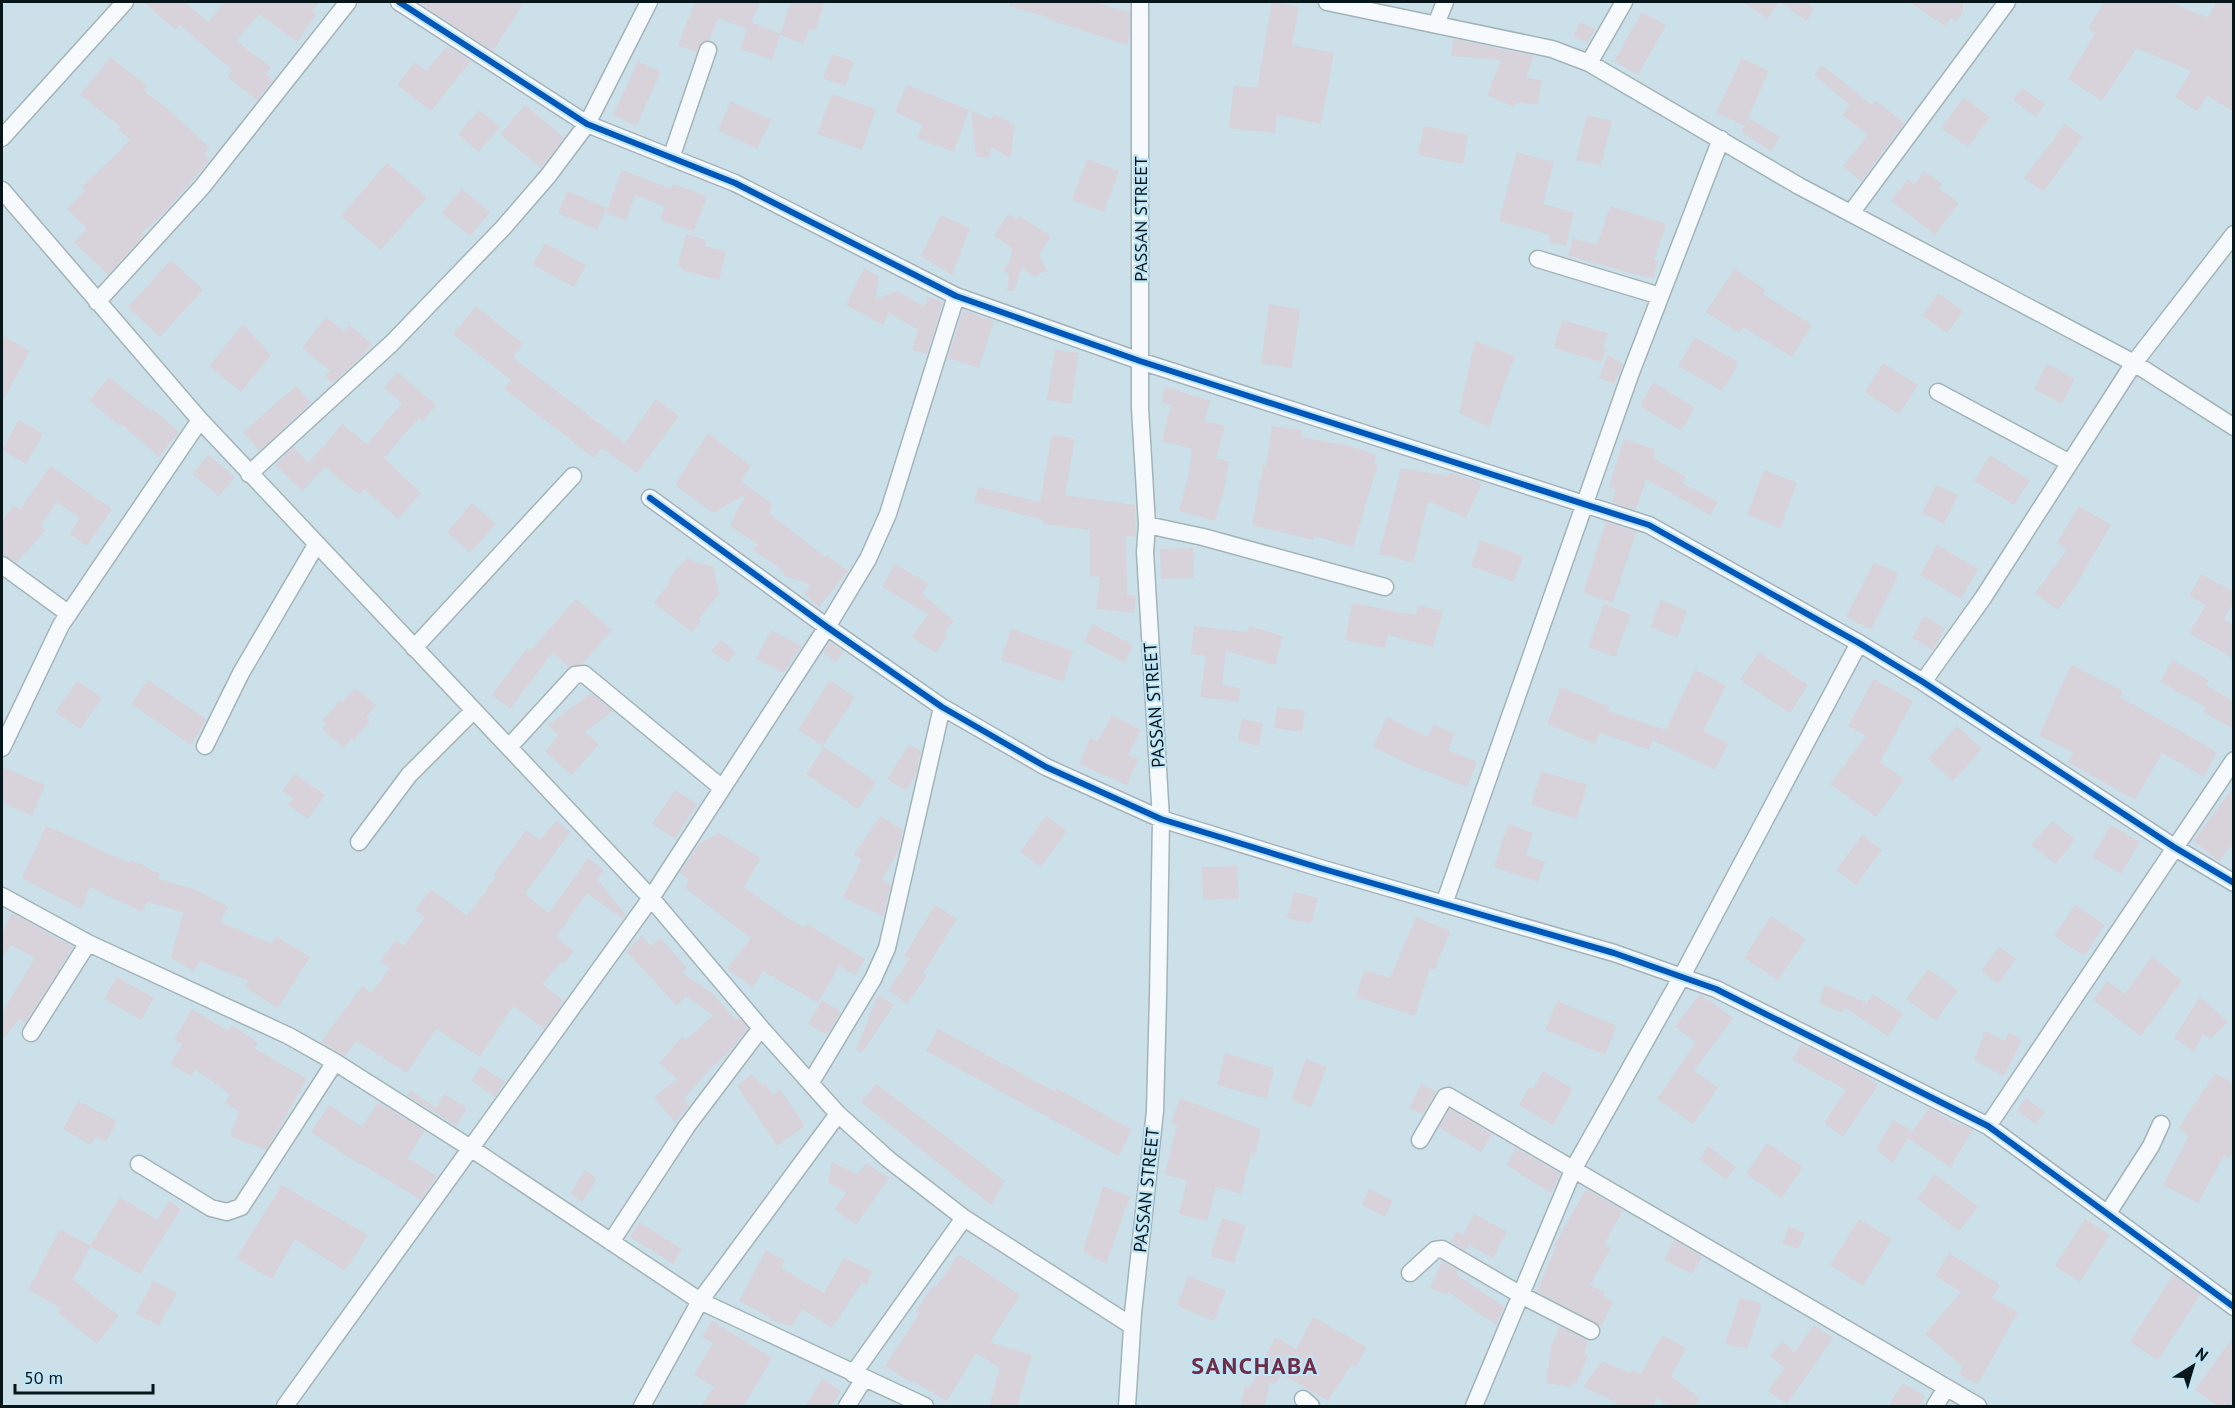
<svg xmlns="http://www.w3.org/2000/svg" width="2235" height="1408" font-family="'PT Sans',sans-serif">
  <rect width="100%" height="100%" fill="#cce0e9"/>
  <!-- building -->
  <path fill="#d8d2db" d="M144 2H185L208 22 225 2H320L312 11 317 14 297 42 259 14 236 41 271 67 266 74 273 80 257 100 227 77 232 70 180 25 175 30Z
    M418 2H524L493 51Z
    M695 2H761L751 22 780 34 791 2H825L815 31 809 29 804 44 780 35 772 60 740 49 747 29 718 18 710 40 701 43 696 52 678 45Z
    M1009 2H1094L1130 13V36L1127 45 1047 19V17L1009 6Z
    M1272 2 1299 7 1292 45 1334 53 1321 124 1277 115 1275 133 1229 128 1234 86 1257 88Z
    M1743 2H1805L1815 9 1806 21 1780 2 1767 19Z
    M1909 2H1963V11L1956 22 1951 18 1945 26Z
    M2104 2H2170L2208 18 2216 2H2234V112L2207 96 2197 111 2175 97 2191 71 2137 48 2102 101 2068 79 2095 33 2088 28Z
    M1642 12 1666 25 1638 75 1614 61Z
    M1580 22 1595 29 1588 43 1573 36Z
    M1453 39 1534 56 1526 78 1542 80 1538 105 1516 102 1514 107 1487 95 1501 60 1451 56Z
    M447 46 471 61 431 111 397 85 415 62 426 71Z
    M832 54 854 62 845 86 823 78Z
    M110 57 147 86 144 91 170 111 210 148 204 154 210 160 164 213 142 233 144 235 108 275 74 242 87 229 67 209 85 191 81 187 120 151 130 139 118 130 121 127 80 95Z
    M1742 58 1769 71 1744 126 1716 113Z
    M638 61 661 72 636 126 613 115Z
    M1822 65 1872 105 1876 101 1904 123 1861 181 1843 166 1868 135 1842 115 1850 105 1814 75Z
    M907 85 969 110 954 152 917 138 923 125 895 112Z
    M2022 88 2045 104 2036 117 2013 100Z
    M832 94 876 109 862 150 817 134Z
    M1964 97 1990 117 1968 147 1941 128Z
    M731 101 771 120 757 149 718 130Z
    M525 105 564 138 541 168 500 134Z
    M479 110 500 127 479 152 458 134Z
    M971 111 991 119 994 114 1015 125 1010 159 992 147 988 159 976 156Z
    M1587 115 1612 121 1601 166 1576 160Z
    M1749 118 1780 137 1771 151 1741 132Z
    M2065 124 2083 137 2043 192 2024 178Z
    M1424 126 1468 135 1463 164 1418 155Z
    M1517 152 1554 162 1543 204 1574 212 1566 246 1549 242 1550 235 1499 221Z
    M1087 159 1119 171 1104 212 1072 200Z
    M387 163 427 197 381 250 341 216Z
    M622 170 671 189 673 184 707 196 694 232 660 220 665 207 635 195 626 221 606 213Z
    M1924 171 1942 184 1939 188 1959 203 1935 235 1891 201 1908 179 1914 184Z
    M461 189 490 212 470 236 442 213Z
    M567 191 607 208 597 230 558 213Z
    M1610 206 1666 224 1654 260 1658 261 1653 279 1568 256 1573 238 1597 245Z
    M1008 214 1017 220 1019 216 1051 236 1039 255 1047 270 1034 277 1022 267 1014 291 1007 290 1009 276 1004 270 1010 260 1012 248 994 236Z
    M941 215 970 228 952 275 921 256Z
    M686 234 706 240 705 246 726 252 719 280 685 271 678 265Z
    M545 243 586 265 574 287 533 265Z
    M171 260 203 290 160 337 128 307Z
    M864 268 879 277 875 299 897 291 925 307 928 297 943 302 927 354 912 350 918 329 889 313 883 325 846 305Z
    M1734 269 1766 290 1763 294 1812 325 1792 357 1743 327 1739 333 1706 312Z
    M1938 293 1963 311 1947 333 1922 316Z
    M1269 304 1300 309 1292 368 1261 364Z
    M476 306 523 344 513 358 625 443 656 399 679 416 637 473 602 448 594 458 504 389 511 380 453 334Z
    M963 310 994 321 979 368 948 358Z
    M326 317 344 332 349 325 372 344 364 354 333 383 325 376 330 371 302 348Z
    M1562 320 1608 333 1603 348 1607 349 1600 362 1554 348Z
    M243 324 271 355 241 392 209 366Z
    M2 335 30 351 2 402Z
    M1695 337 1737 361V367L1722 391 1678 366Z
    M1475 341 1515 356 1489 427 1459 413Z
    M1055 350 1079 353 1071 404 1047 400Z
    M1608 355 1623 364 1614 384 1599 378Z
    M1883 363 1918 385 1899 414 1865 392Z
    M2047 364 2075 379 2062 404 2034 389Z
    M397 372 436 405 423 421 419 418 384 458 421 493 398 519 364 489 359 495 325 467 302 491 275 465 293 447 309 463 342 424 367 444 402 403 384 388Z
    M109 377 151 411 153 409 179 432 159 457 121 424 120 426 89 401Z
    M1653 382 1695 408 1681 431 1640 406Z
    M296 386 311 403 259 451 243 432Z
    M1166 387 1211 401 1204 421 1225 426 1216 459 1229 461 1225 487 1215 521 1179 511 1189 473 1192 449 1162 441 1171 405 1161 402Z
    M19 420 43 434 26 464 2 450Z
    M1272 426 1302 430 1301 437 1349 446 1376 455 1374 463 1378 464 1353 547 1314 536 1313 540 1252 525 1263 466 1266 467Z
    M708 433 751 466 741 481 773 505 769 513 825 557 827 555 848 571 819 607 804 594 811 585 782 575 785 572 753 550 758 544 730 526 745 495 713 513 675 485Z
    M1052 434 1075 439 1065 495 1135 505 1136 537 1126 536 1127 595 1136 596 1134 613 1096 609 1100 577 1090 576V530L1042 524 1043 520 974 502 978 487 1040 502Z
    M1624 439 1656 450 1653 458 1686 477 1682 483 1718 502 1710 515 1646 479 1636 510 1612 502 1616 490 1609 487Z
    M208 455 235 477 219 496 192 474Z
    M1990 455 2030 480 2014 505 1974 481Z
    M50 466 112 509 87 546 70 534 80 518 57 502 40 526 45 530 25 554 23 553 17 563 2 555V521L14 505 20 510Z
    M1401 468 1448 476 1450 472 1482 483 1466 518 1428 501 1413 563 1379 554Z
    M1764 470 1797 483 1780 528 1747 515Z
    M1936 485 1958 495 1944 524 1922 513Z
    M472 503 496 524 470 553 447 532Z
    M2079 506 2111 525 2076 585 2058 610 2035 593 2067 550 2057 543Z
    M1606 522 1636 532 1613 603 1583 593Z
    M1480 540 1523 556 1514 582 1471 566Z
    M1937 545 1978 569 1961 599 1920 575Z
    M1193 548 1194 578 1161 579 1160 549Z
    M687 557 693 562 713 566 719 594 699 618 701 621 692 632 654 603 670 582 668 580Z
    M1874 562 1899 574 1871 629 1846 617Z
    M895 564 928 583 922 594 954 621 944 632 948 635 936 653 912 637 928 614 882 587Z
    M2201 574 2234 592V601L2224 619 2234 625V659L2189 633 2206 605 2189 596Z
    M576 599 612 630 582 664 569 667 553 652 510 709 492 695 527 648 530 651Z
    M1661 600 1687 611 1677 638 1650 627Z
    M1352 603 1416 615 1418 605 1443 611 1433 647 1388 635 1385 648 1345 640Z
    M1604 604 1631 614 1615 657 1588 647Z
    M1924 616 1945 628 1933 650 1912 638Z
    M1093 624 1133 645 1124 663 1084 642Z
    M1194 626 1247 632 1249 626 1283 636 1275 665 1226 651 1222 685 1240 688 1239 702 1200 697 1206 656 1191 654Z
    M1011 629 1073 651 1063 682 1001 660Z
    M771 630 801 646 784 673 756 659Z
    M720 640 736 652 728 663 711 651Z
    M830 642 843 651 836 662 823 653Z
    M1759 652 1808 685 1790 713 1740 680Z
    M2172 660 2209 680 2206 685 2234 701V729L2203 712 2206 707 2160 682Z
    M2071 665 2123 691 2120 697 2217 752 2204 777 2162 753 2135 800 2068 762 2074 752 2039 736Z
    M1695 669 1726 686 1703 731 1728 743 1715 770 1652 740 1649 750 1600 733 1595 744 1547 724 1561 687 1610 707 1608 711 1666 730Z
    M1874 679 1913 701 1880 762 1904 779 1876 817 1830 784 1866 736 1848 726Z
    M148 680 206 719 191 745 131 704Z
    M830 680 855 697 823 746 798 730Z
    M77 681 102 698 80 729 55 712Z
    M355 688 376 705 366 717 370 721 354 740 352 738 344 748 322 729 326 723 322 721 340 700 343 702Z
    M591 693 613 711 585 732 599 744 572 775 545 752 559 735 548 725Z
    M1277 707 1305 711 1302 732 1274 728Z
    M1112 715 1141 730 1128 755 1138 759 1127 785 1079 764 1090 738 1098 741Z
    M1387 717 1428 737 1433 725 1455 733 1448 750 1477 762 1467 787 1410 765 1373 747Z
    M1242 719 1263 723 1259 746 1238 741Z
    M1957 726 1982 749 1953 781 1928 759Z
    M909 744 921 751 915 777 906 791 887 779Z
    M824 747 876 782 858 809 806 774Z
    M2 767 45 785 32 816 2 803Z
    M1541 771 1587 785 1577 819 1531 805Z
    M295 774 325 795 308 819 288 805 293 798 282 791Z
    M2234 787V842L2219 861 2193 841Z
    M675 790 697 804 675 839 652 824Z
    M880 816 903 830 898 851 882 880 891 884 883 916 843 897 861 860 854 855Z
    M1046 816 1067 831 1041 867 1020 852Z
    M556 821 570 832 525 894 549 913 588 858 604 870 597 879 626 915 623 919 587 893 556 937 574 951 564 964 561 962 542 984 564 1001 544 1029 513 1006 480 1057 436 1029 407 1073 356 1041 345 1056 321 1042 362 986 371 993 390 968 380 961 396 940 404 946 425 917 415 910 431 889 467 916 496 877 493 875 526 830 540 840Z
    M2052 821 2075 839 2056 864 2031 845Z
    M1508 824 1533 833 1526 855 1545 862 1538 882 1494 867Z
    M2111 825 2140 842 2121 874 2092 857Z
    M46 826 130 863 131 860 160 874 158 879 194 889 228 907 220 922 272 944 276 936 310 957 278 1008 245 987 248 981 200 961 194 971 171 958 183 912 147 902 142 912 90 887 81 909 22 878Z
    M719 833 761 858 744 887 787 918 805 928 807 924 865 959 855 975 839 966 818 1003 763 971 753 987 727 969 751 938 685 888 689 879 680 873 699 844Z
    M1862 835 1882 850 1856 885 1836 870Z
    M1237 866 1239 899 1203 900 1202 867Z
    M1294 892 1318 898 1311 924 1287 918Z
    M935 905 957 919 923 974 927 976 907 1004 888 990 910 959 904 956Z
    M2075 905 2105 925 2084 956 2054 936Z
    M12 913 73 947 25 1023 19 1019 2 1040V1013L35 958 11 945 2 959V933Z
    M1771 916 1806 939 1778 980 1744 958Z
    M1416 917 1451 931 1434 970 1430 968 1415 1016 1356 997 1364 970 1390 978Z
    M642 936 651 946 660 938 687 968 682 973 712 993 736 1020 739 1018 748 1028 731 1050 710 1069 684 1099 689 1105 675 1123 654 1097 677 1079 659 1063 682 1037 686 1040 713 1015 685 996 677 1006 626 951Z
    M1999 947 2016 959 1998 984 1981 971Z
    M2152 956 2182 981 2141 1036 2093 1000 2107 981 2125 994Z
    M1928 969 1958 990 1936 1021 1906 999Z
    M117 977 154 998 141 1020 104 999Z
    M1825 985 1867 1003 1873 994 1903 1014 1888 1036 1844 1007 1842 1013 1819 1003Z
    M1700 994 1733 1018 1694 1071 1718 1088 1693 1124 1657 1099 1696 1042 1675 1027Z
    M878 995 894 1005 862 1053 856 1050Z
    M2200 997 2228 1022 2210 1039 2203 1034 2194 1052 2174 1038Z
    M822 1000 841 1012 827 1035 808 1024Z
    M1557 1001 1617 1026 1605 1055 1545 1030Z
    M192 1009 228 1031 232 1025 258 1043 254 1048 307 1079 266 1150 230 1136 239 1111 225 1103 230 1094 195 1069 191 1076 170 1064 182 1044 174 1040Z
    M938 1029 1054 1091 1056 1088 1132 1130 1119 1156 926 1051Z
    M1985 1031 2005 1041 2009 1032 2022 1040 2004 1076 1974 1060Z
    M1801 1044 1862 1074 1878 1085 1843 1137 1824 1123 1846 1090 1792 1060Z
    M1225 1053 1274 1068 1267 1099 1217 1085Z
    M1306 1059 1327 1067 1311 1108 1291 1099Z
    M481 1066 505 1082 495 1097 471 1080Z
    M1543 1071 1573 1089 1553 1125 1519 1105 1529 1087 1533 1089Z
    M2215 1073 2234 1084V1151L2228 1159 2224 1156 2198 1203 2163 1185 2189 1136 2179 1128Z
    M751 1074 763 1086 766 1084 773 1094 780 1089 805 1126 777 1146 737 1086Z
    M876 1084 1005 1181 991 1205 861 1102Z
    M1421 1084 1436 1091 1423 1114 1409 1108Z
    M410 1090 436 1108 444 1094 467 1108 456 1126 407 1095Z
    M1180 1098 1261 1129 1255 1155 1251 1154 1241 1194 1216 1187 1207 1221 1179 1214 1187 1180 1165 1175 1177 1125 1171 1123Z
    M2026 1098 2045 1112 2035 1124 2017 1110Z
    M78 1101 117 1121 106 1142 96 1137 91 1145 63 1129Z
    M378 1102 425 1131 407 1158 437 1176 421 1200 361 1164 360 1165 311 1132 329 1105 362 1127Z
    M1929 1108 1959 1126 1960 1124 1973 1130 1950 1167 1908 1138Z
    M1450 1109 1492 1134 1481 1152 1439 1128Z
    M1893 1120 1912 1131 1893 1163 1876 1149Z
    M1767 1143 1803 1167 1782 1198 1746 1174Z
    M1708 1146 1736 1167 1726 1180 1699 1159Z
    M1516 1148 1560 1174 1551 1193 1506 1165Z
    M832 1162 858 1174 866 1163 889 1178 856 1225 834 1210 846 1192 828 1183Z
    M585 1170 597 1179 582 1202 570 1194Z
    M1935 1174 1978 1207 1959 1231 1917 1199Z
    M282 1185 368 1235 345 1271 295 1239 272 1279 236 1258Z
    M1103 1186 1130 1197 1106 1264 1083 1252Z
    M1369 1189 1393 1201 1385 1217 1361 1205Z
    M1586 1189 1623 1210 1604 1244 1611 1248 1590 1285 1605 1292 1603 1297 1613 1301 1602 1326 1537 1291 1556 1247 1554 1246Z
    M120 1197 157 1220 169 1201 181 1209 140 1274 90 1246Z
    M1474 1214 1507 1232 1493 1258 1469 1245 1466 1251 1451 1242 1456 1231 1463 1235Z
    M1222 1218 1246 1226 1234 1263 1210 1256Z
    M1859 1219 1892 1239 1863 1286 1830 1265Z
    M2085 1219 2110 1235 2080 1282 2055 1266Z
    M639 1222 682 1249 673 1264 630 1237Z
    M1789 1226 1805 1233 1798 1249 1782 1243Z
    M60 1229 91 1246 73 1280 119 1316 97 1344 58 1313 61 1308 28 1290Z
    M1674 1240 1702 1257 1692 1274 1664 1260Z
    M766 1250 785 1260 781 1268 824 1293 844 1258 873 1271 866 1285 862 1282 832 1328 802 1309 792 1326 770 1320 771 1318 739 1301Z
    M1949 1253 2000 1285 1992 1298 2018 1312 1978 1384 1959 1374 1963 1367 1925 1334 1961 1292 1935 1276Z
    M959 1254 1020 1295 990 1342 1032 1355 1017 1407H989L1000 1368 976 1353 947 1401 913 1381 912 1383 885 1366 919 1314 915 1312 933 1286 935 1288Z
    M1442 1261 1458 1270 1456 1274 1504 1307 1496 1325 1448 1292 1447 1295 1430 1288Z
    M2173 1275 2200 1295 2158 1360 2130 1342Z
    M1188 1276 1226 1291 1214 1321 1177 1306Z
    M153 1281 177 1293 159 1326 136 1314Z
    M1740 1297 1762 1304 1747 1349 1725 1344Z
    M1313 1317 1367 1347 1356 1367 1351 1365 1328 1401 1282 1374 1275 1384 1270 1382 1264 1407H1240L1245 1386 1250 1387 1275 1337 1296 1349Z
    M712 1321 772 1358 743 1407H700L714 1387 694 1375 713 1343 702 1337Z
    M1814 1325 1833 1338 1787 1404 1768 1391 1784 1368 1770 1356 1782 1341 1795 1352Z
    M1559 1326 1588 1341 1584 1353 1588 1355 1576 1384 1572 1382 1571 1387 1546 1383 1551 1348Z
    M1662 1335 1686 1348 1671 1376 1700 1398 1694 1407H1669L1657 1397 1652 1407H1615L1617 1402 1583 1387 1602 1361 1630 1373 1632 1370 1641 1374Z
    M2234 1336V1399L2228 1407H2219L2195 1390Z
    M822 1379 841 1391 831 1407H805Z
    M1902 1383 1925 1396 1919 1407H1888Z"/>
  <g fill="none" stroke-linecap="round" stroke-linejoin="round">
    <!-- minor casing -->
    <g stroke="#a3b3ba" stroke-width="19">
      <path id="minor" d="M399 2 587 124 735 183 956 296 1140 361 1649 525 1859 643 1923 682 2174 847 2234 883
        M1327 2 1552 49 1589 63 1799 186 2134 363 2234 427
        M1436 24 1445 2
        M1589 63 1624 2
        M2 138 125 2
        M671 158 708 50
        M2 190 200 420 651 898 761 1028 838 1114 888 1159 964 1218 1132 1326
        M1851 213 2007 2
        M1538 259 1660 296
        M97 302 202 187 348 2
        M1938 392 2070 463
        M249 474 392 343 503 228 548 176 587 124 649 2
        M650 498 827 627 942 707 1046 767 1161 819 1320 868 1614 953 1716 989 1988 1126 2234 1307
        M1147 525 1203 537 1385 587
        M2 565 69 614
        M414 648 573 476
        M1923 682 1983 598 2134 363 2234 234
        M205 746 241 673 316 545
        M509 747 575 675 584 674 722 788
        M2 748 61 625 200 420
        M359 842 409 775 473 711
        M2 896 88 943 289 1036 335 1062 472 1149 700 1301 925 1406
        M1444 904 1630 375 1721 139
        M31 1033 88 943
        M811 1082 873 979 887 948 942 707
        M1988 1126 2234 760
        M1420 1140 1445 1097 1448 1096 1978 1406
        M139 1164 211 1208 227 1212 241 1207 335 1062
        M2108 1213 2151 1146 2161 1124
        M611 1242 687 1126 761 1028
        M1410 1273 1435 1250 1442 1249 1521 1295 1591 1331
        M853 1374 964 1218
        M1303 1399 1311 1406
        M285 1406 651 898 827 627 868 559 888 514 956 296
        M642 1406 700 1301 838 1114
        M847 1406 864 1379
        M1127 1406 1133 1313 1155 1111 1158 997 1161 819 1145 552 1147 525 1140 408V2
        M1474 1406 1574 1168 1682 976 1859 643
        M1935 1406 1946 1388"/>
    </g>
    <!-- minor -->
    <use href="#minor" stroke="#f7fafc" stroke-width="16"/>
    <!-- cycleway casing -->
    <g stroke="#bfe5f6" stroke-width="10">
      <path id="cycleway" d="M399 2 587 124 735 183 956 296 1140 361 1649 525 1859 643 1923 682 2174 847 2234 883
        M650 498 827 627 942 707 1046 767 1161 819 1320 868 1614 953 1716 989 1988 1126 2234 1307"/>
    </g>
    <!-- cycleway -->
    <use href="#cycleway" stroke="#0057b8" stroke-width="6"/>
  </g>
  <g text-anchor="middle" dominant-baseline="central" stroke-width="4.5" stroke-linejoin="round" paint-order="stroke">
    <!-- street labels -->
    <g font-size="18" fill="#07161b" stroke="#bfe5f6">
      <text transform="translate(1140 219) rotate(-90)">PASSAN STREET</text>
      <text transform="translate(1154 705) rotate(-94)">PASSAN STREET</text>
      <text transform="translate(1146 1190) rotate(-84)">PASSAN STREET</text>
    </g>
    <!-- district labels -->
    <g font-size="24" font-weight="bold" letter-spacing="1.5" fill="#702d48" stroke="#bfe5f6">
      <text x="1255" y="1365">SANCHABA</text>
    </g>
  </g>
  <!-- border -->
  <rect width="2235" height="1408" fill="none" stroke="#07161b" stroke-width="6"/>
  <!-- north arrow -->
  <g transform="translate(2193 1366) rotate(37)" stroke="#bfe5f6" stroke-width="4.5" paint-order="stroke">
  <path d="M0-4.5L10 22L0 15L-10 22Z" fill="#07161b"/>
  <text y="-9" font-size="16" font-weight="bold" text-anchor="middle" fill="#07161b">N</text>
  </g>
  <!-- scale -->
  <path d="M15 1384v9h138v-9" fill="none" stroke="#07161b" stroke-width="3"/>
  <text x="24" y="1384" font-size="18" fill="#07161b" stroke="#bfe5f6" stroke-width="4.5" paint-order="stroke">50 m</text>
</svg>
